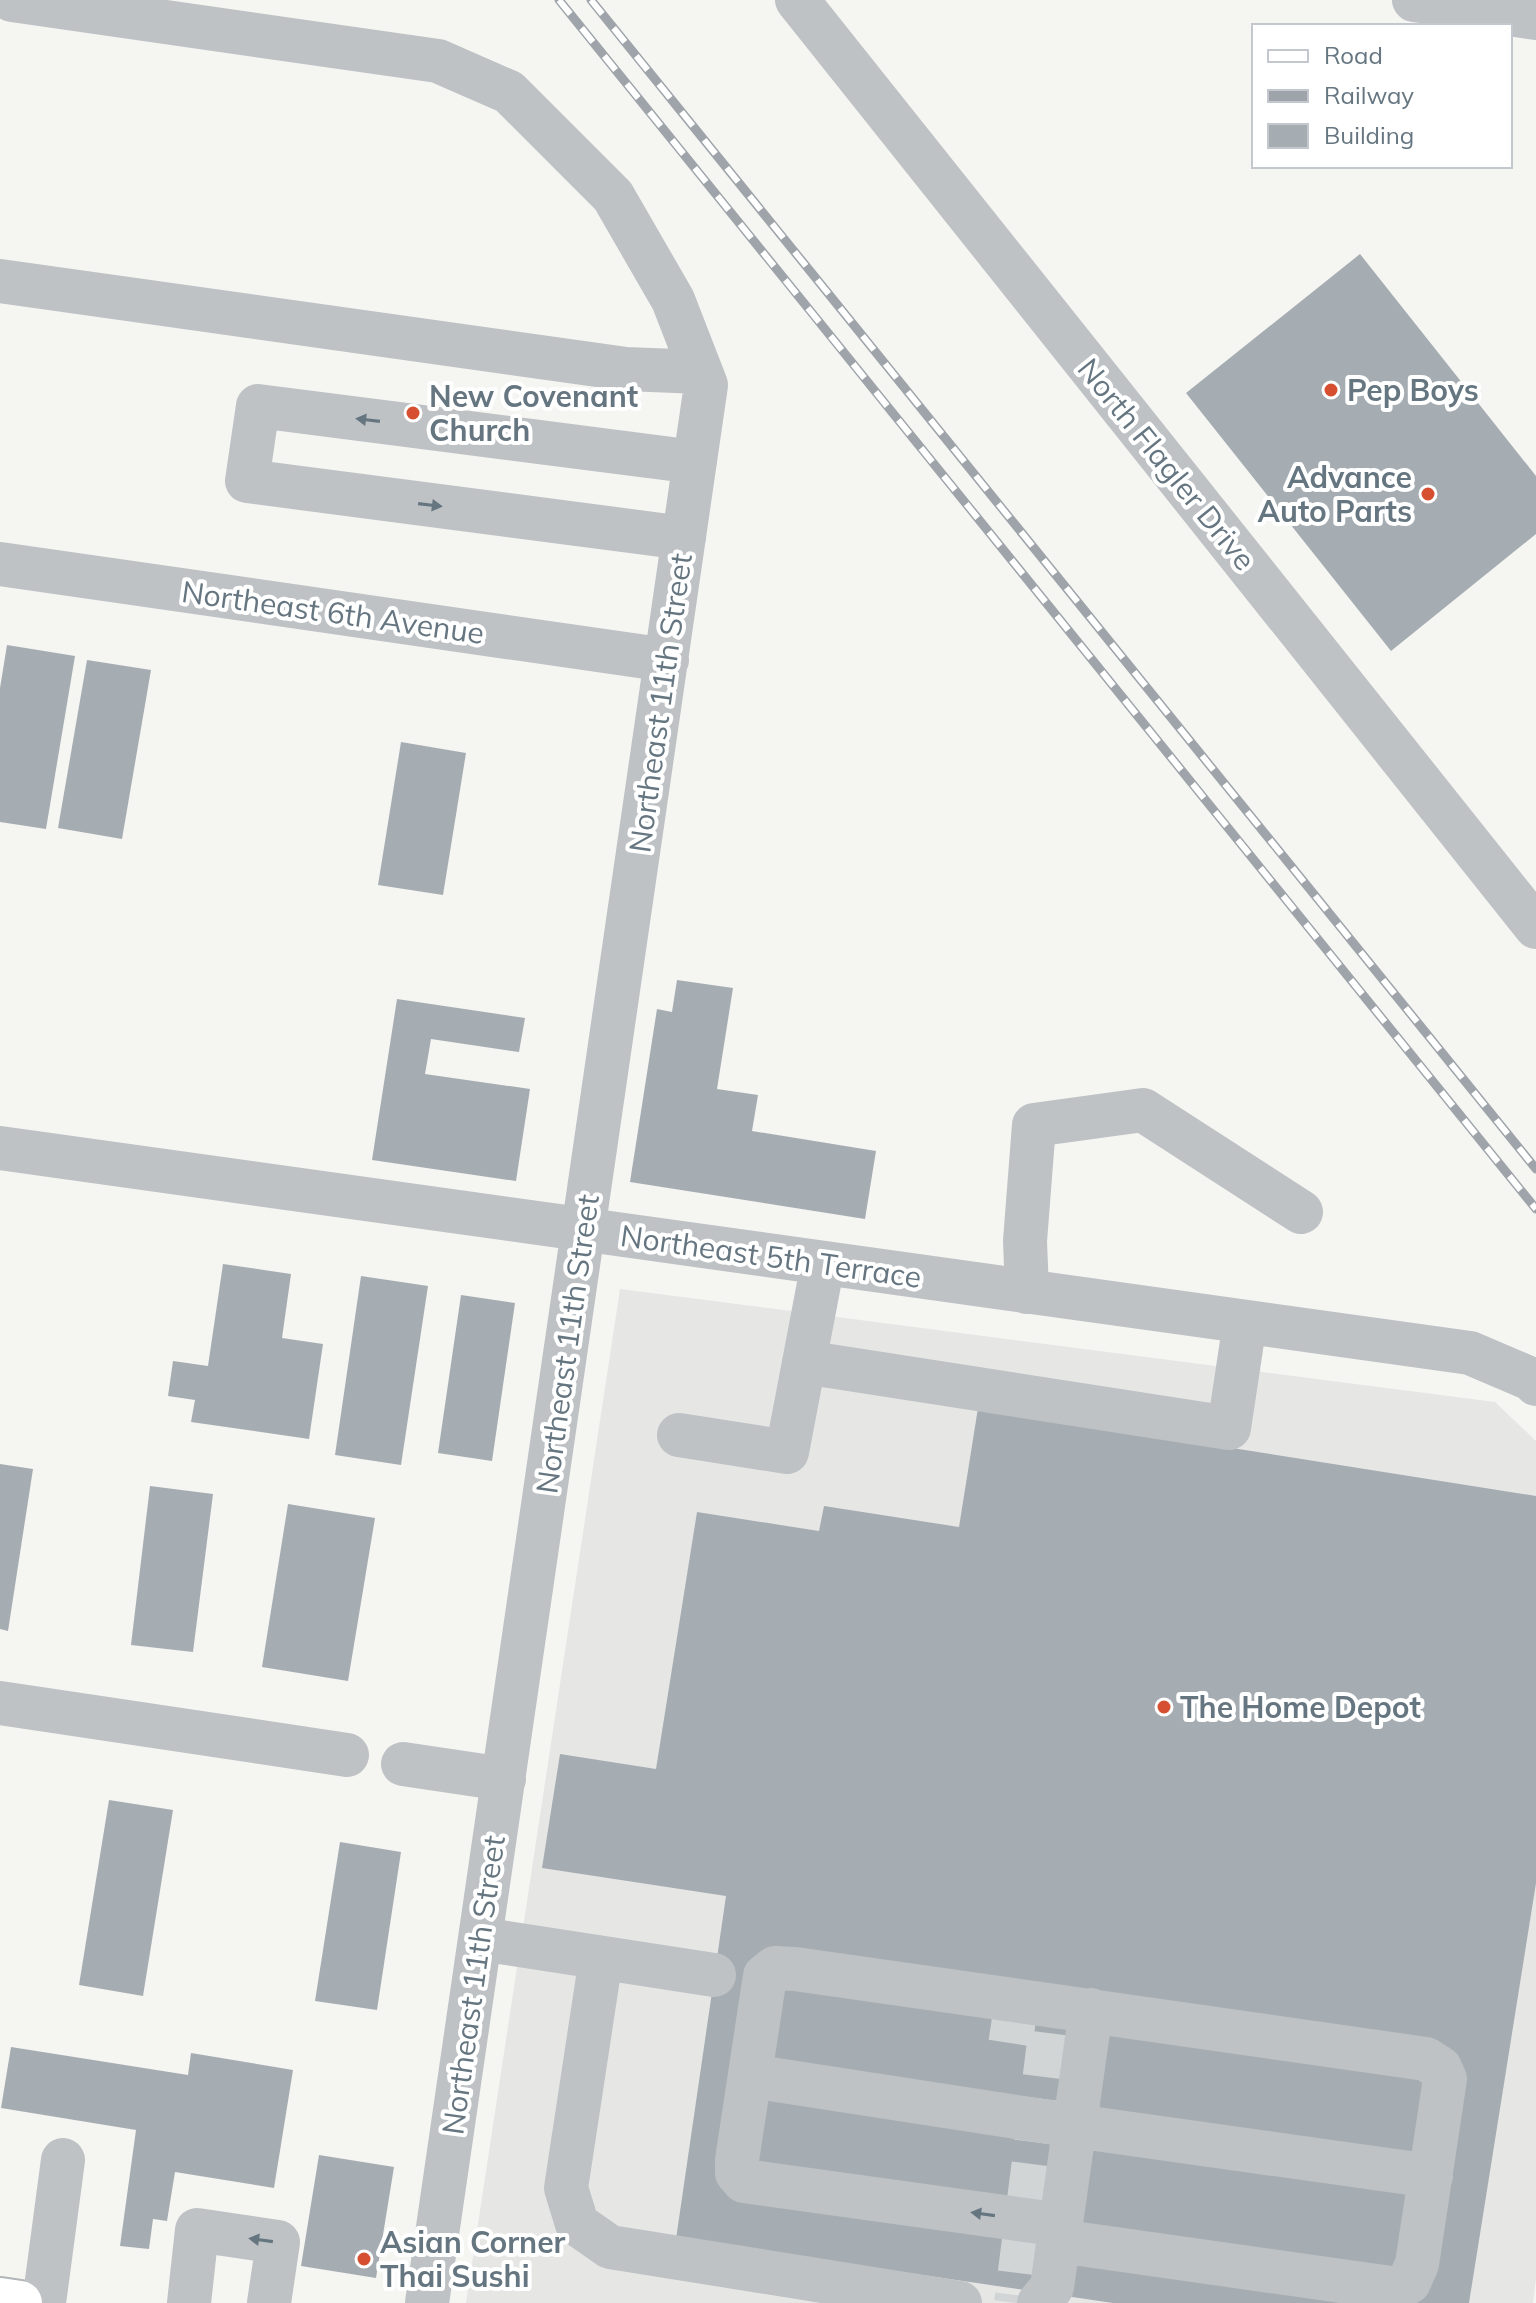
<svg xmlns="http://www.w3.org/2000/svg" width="1536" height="2303" font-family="Mulish,sans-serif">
  <rect width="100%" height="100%" fill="#f5f5f2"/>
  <!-- built -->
  <path fill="#e6e6e5" d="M620 1289 1495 1402 1536 1441V2279L1533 2303H466Z"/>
  <!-- building -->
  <path fill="#a6adb2" d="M1360 254 1536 476V534L1391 651 1186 393Z
    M7 645 75 656 46 829 0 822V688Z
    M87 660 151 670 122 839 58 828Z
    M401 742 466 753 443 895 378 885Z
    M677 980 733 988 717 1089 758 1095 752 1131 876 1151 865 1219 630 1182 657 1009 672 1012Z
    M397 999 525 1018 519 1052 431 1039 425 1074 530 1089 516 1181 372 1160Z
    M223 1264 291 1274 282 1338 323 1344 309 1439 191 1422 195 1400 168 1396 173 1361 208 1366Z
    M361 1276 428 1286 401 1465 335 1455Z
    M461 1295 515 1303 492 1461 438 1453Z
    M978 1408 1536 1496V1883L1469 2303H1113L676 2239 726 1896 542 1868 560 1754 656 1769 697 1512 819 1531 824 1506 959 1527Z
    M0 1464 33 1469 8 1631 0 1629Z
    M150 1486 213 1494 193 1652 131 1645Z
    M288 1504 375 1518 348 1681 262 1667Z
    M109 1800 173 1810 143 1996 79 1985Z
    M340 1842 401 1852 377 2010 315 2001Z
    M11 2047 188 2075 191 2053 293 2070 274 2188 175 2172 167 2221 153 2219 149 2249 120 2246 136 2130 1 2108Z
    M319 2155 394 2167 376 2278 301 2266Z"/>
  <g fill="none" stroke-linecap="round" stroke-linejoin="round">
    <!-- minor-tunnel -->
    <path stroke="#d1d5d6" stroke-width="44" stroke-dasharray="44 22" stroke-linecap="butt" d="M992 2018 1051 2027 1016 2303"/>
    <!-- major casing -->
    <g stroke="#b2b6b9" stroke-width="48">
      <path id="major" d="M0 2300 20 2303"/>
    </g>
    <!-- minor -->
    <path stroke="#bec2c5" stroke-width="44" d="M12 0 438 61 509 92 613 196 673 300 706 385 427 2303
      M797 0 1536 927
      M1414 0 1536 18
      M0 281 626 369 701 372
      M684 538 247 481 258 406 695 462
      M0 564 667 660
      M0 1148 1470 1353 1531 1379 1536 1384
      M1027 1292 1025 1241 1034 1125 1143 1110 1301 1212
      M804 1362 1229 1428 1245 1322
      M679 1435 787 1452 823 1263
      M0 1703 347 1755
      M403 1764 504 1779
      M480 1939 714 1975
      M601 1958 566 2188 577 2224 610 2247 960 2303
      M750 2076 1075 2126 1431 2176
      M1059 2241 1398 2289 1409 2282 1417 2264 1445 2079 1440 2068 1426 2059 795 1969 775 1968 765 1976 737 2160V2173L744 2181 1061 2225
      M44 2303 63 2160
      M189 2303 197 2230 278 2242 269 2303
      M1039 2303 1052 2287 1091 2010"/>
    <!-- major -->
    <use href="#major" stroke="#fff" stroke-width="44"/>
    <!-- rail casing -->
    <g stroke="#9ea4a9" stroke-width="9">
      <path id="rail" d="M559 0 1536 1209
        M591 0 1536 1169"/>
    </g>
    <!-- rail -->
    <use href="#rail" stroke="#fff" stroke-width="6" stroke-dasharray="18" stroke-linecap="butt"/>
  </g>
  <!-- one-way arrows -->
  <defs><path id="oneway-solid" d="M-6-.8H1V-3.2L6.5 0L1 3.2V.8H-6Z" transform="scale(2)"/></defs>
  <g fill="#667681">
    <use href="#oneway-solid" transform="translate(368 420) rotate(-173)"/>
    <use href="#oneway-solid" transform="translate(430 505) rotate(7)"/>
    <use href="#oneway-solid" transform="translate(983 2214) rotate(-172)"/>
    <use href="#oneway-solid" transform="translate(261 2240) rotate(-172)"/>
  </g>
  <!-- markers -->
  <g fill="#d64f31" stroke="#fff" stroke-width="3">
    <circle cx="1331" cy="390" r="8"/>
    <circle cx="413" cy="413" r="8"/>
    <circle cx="1428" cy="494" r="8"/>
    <circle cx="1164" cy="1707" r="8"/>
    <circle cx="364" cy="2259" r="8"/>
  </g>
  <g text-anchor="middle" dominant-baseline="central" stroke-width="8" stroke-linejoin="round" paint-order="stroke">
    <!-- poi labels -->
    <g font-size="30" font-weight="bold" fill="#667681" stroke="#fff" text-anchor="start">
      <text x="1347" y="390">Pep Boys</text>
      <text x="429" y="396">New Covenant<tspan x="429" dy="34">Church</tspan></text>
      <text x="1412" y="477" text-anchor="end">Advance<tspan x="1412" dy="34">Auto Parts</tspan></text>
      <text x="1180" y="1707">The Home Depot</text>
      <text x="380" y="2242">Asian Corner<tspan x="380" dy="34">Thai Sushi</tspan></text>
    </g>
    <!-- street labels -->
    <g font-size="30" fill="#667681" stroke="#fff">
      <text transform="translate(1167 464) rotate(51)">North Flagler Drive</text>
      <text transform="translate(333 612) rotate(8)">Northeast 6th Avenue</text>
      <text transform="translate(660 703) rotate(-82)">Northeast 11th Street</text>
      <text transform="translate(771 1256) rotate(8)">Northeast 5th Terrace</text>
      <text transform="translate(567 1344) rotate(-82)">Northeast 11th Street</text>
      <text transform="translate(473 1985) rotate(-82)">Northeast 11th Street</text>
    </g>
  </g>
  <!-- legend -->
  <rect x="1252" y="24" width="260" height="144" fill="#ffffff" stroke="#c2c8cd" stroke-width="2"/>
  <rect x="1268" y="50" width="40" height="12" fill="#ffffff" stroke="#c2c8cd" stroke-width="2"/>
  <text x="1324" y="64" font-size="24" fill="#667681">Road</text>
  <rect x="1268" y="90" width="40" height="12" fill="#9ea4a9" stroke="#c2c8cd" stroke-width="2"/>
  <text x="1324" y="104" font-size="24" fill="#667681">Railway</text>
  <rect x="1268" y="124" width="40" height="24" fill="#a6adb2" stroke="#c2c8cd" stroke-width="2"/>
  <text x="1324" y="144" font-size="24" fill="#667681">Building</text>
</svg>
